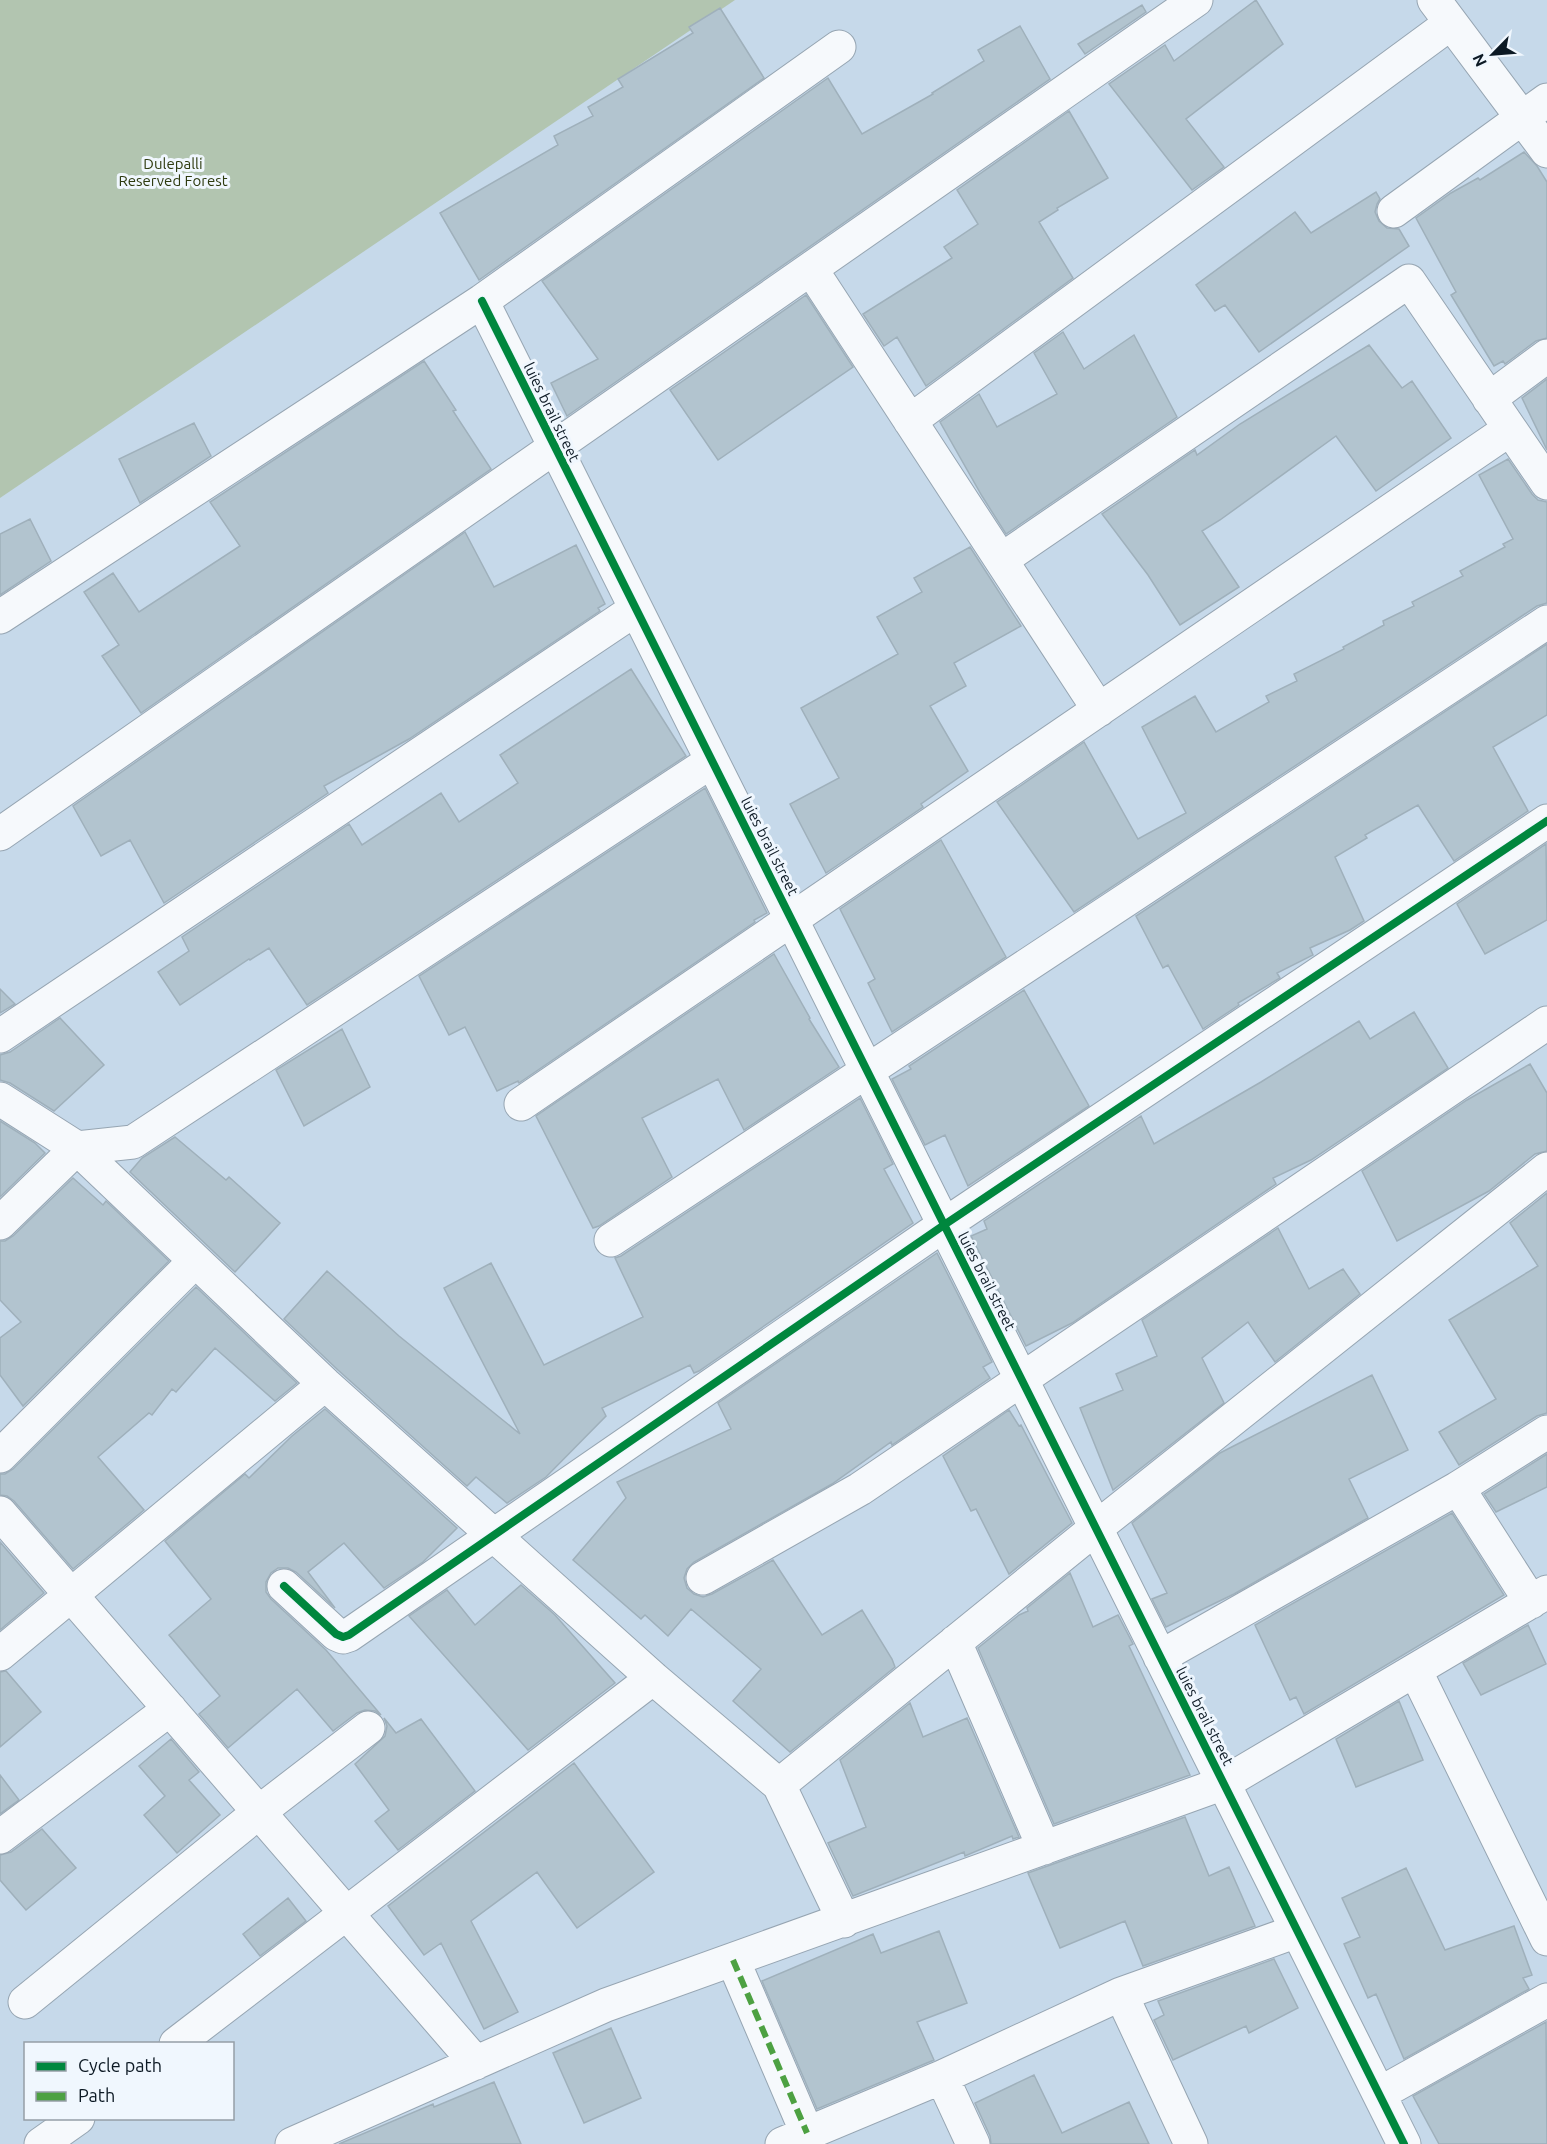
<svg xmlns="http://www.w3.org/2000/svg" width="1547" height="2144" font-family="Ubuntu,sans-serif">
  <rect width="100%" height="100%" fill="#c6d9ea"/>
  <!-- green -->
  <path fill="#b2c5b0" d="M0 0H735L0 498Z"/>
  <!-- building -->
  <path fill="#b2c4cf" stroke="#9fb0bb" stroke-width="1.5" d="M1256 0 1283 44 1186 119 1224 167 1192 190 1109 84 1165 45 1174 61Z
    M1142 5 1146 12 1085 54 1078 44Z
    M720 8 764 78 479 280 440 213 558 145 554 136 593 116 588 107 623 87 618 79 693 33 689 27Z
    M1020 26 1050 79 567 416 551 383 598 359 542 281 828 78 862 134 933 94 932 93 984 61 978 50Z
    M1069 111 1108 178 1057 208 1058 210 1039 222 1073 278 926 386 897 337 884 346 863 314 952 258 944 247 978 224 957 190Z
    M1524 152 1537 166 1547 182V338L1536 341 1505 364 1503 361 1494 366 1451 295 1456 292 1416 218 1451 193 1478 178 1480 180Z
    M1376 192 1380 199 1377 204 1375 212 1379 221 1387 228 1399 229 1409 246 1259 352 1225 305 1215 311 1196 285 1295 212 1311 233Z
    M806 295 853 367 718 460 670 390Z
    M1063 332 1084 369 1134 335 1177 417 1006 534 982 496 940 422 979 394 997 427 1057 394 1034 353Z
    M1369 345 1402 388 1412 381 1451 438 1376 491 1336 436 1220 520 1202 531 1239 587 1180 625 1148 575 1102 514 1195 450 1197 455 1240 424Z
    M424 361 456 410 453 411 491 469 141 713 102 656 119 645 84 592 113 573 139 612 240 546 210 502Z
    M1547 379V450L1522 398Z
    M194 423 211 456 140 503 119 459Z
    M1508 459 1532 494 1538 500 1547 502V603L1537 606 1074 912 997 802 1084 742 1138 839 1186 813 1142 727 1195 696 1216 732 1269 702 1266 696 1297 681 1294 674 1344 649 1343 647 1384 625 1383 621 1414 606 1412 602 1463 576 1460 571 1505 547 1503 544 1513 539 1479 475Z
    M30 519 51 561 0 595V534Z
    M465 532 494 587 576 545 605 604 598 608 600 611 409 739 324 786 328 793 164 903 130 840 101 856 73 806Z
    M970 547 1021 626 954 663 966 686 930 706 968 771 921 804 923 807 826 873 790 804 839 778 801 708 898 654 877 617 922 592 914 578Z
    M1547 644V715L1493 747 1528 811 1454 861 1418 805 1365 835 1367 838 1335 857 1364 921 1350 930 1310 948 1313 955 1277 973 1280 978 1238 1003 1239 1005 1203 1029 1168 965 1163 968 1136 916Z
    M631 669 686 756 307 1005 269 948 250 960 249 959 180 1005 158 972 189 951 182 937 349 824 362 845 441 793 459 822 518 783 500 755Z
    M705 788 767 913 754 920 755 922 519 1083 518 1081 497 1091 465 1027 449 1035 419 976Z
    M941 840 1006 957 892 1032 868 983 875 979 840 909Z
    M1546 844 1547 920 1485 954 1457 904Z
    M774 954 810 1018 809 1019 839 1067 744 1130 718 1079 642 1118 672 1177 599 1226 593 1228 536 1116Z
    M0 989 15 1004 0 1013Z
    M1024 990 1089 1106 968 1186 945 1135 925 1145 892 1079 911 1069 909 1066Z
    M1414 1012 1448 1068 1311 1160 1273 1178 1276 1184 1072 1323 1026 1346 971 1236 987 1229 984 1221 1141 1116 1154 1144 1261 1082 1359 1021 1370 1039Z
    M60 1018 104 1065 54 1111 10 1083 0 1080V1055L10 1052Z
    M342 1029 370 1087 304 1126 276 1070Z
    M1530 1064 1547 1093V1151L1535 1154 1489 1191 1397 1241 1362 1171 1467 1100Z
    M860 1098 893 1164 884 1169 913 1223 699 1371 694 1373 690 1365 602 1408 606 1416 546 1477 507 1503 476 1477 467 1486 338 1370 284 1319 327 1271 399 1336 520 1434 444 1288 491 1263 544 1365 643 1317 615 1258 621 1256Z
    M0 1121 35 1143 45 1153 0 1197Z
    M175 1137 226 1180 229 1177 280 1223 235 1272 130 1172 142 1158Z
    M73 1178 103 1205 106 1201 169 1261 23 1406 0 1375V1338L21 1322 0 1300V1241H5L13 1236Z
    M1547 1193V1413L1537 1416 1459 1465 1439 1432 1496 1399 1449 1320 1538 1266 1510 1223Z
    M1278 1228 1309 1289 1343 1269 1360 1294 1275 1362 1248 1322 1202 1358 1224 1403 1113 1490 1080 1408 1123 1390 1116 1374 1157 1356 1142 1320Z
    M937 1253 992 1362 983 1367 990 1378 892 1445 891 1442 832 1484 694 1562 687 1569 684 1578 687 1588 694 1594 703 1597 712 1594 773 1560 822 1635 862 1610 892 1659 895 1667 790 1752 733 1701 761 1669 691 1609 668 1636 645 1615 641 1619 573 1560 626 1498 617 1482 731 1429 718 1403Z
    M196 1287 297 1383 275 1401 215 1348 176 1392 172 1389 152 1415 149 1413 98 1457 144 1510 73 1569 14 1501 7 1496 0 1495V1474H5L13 1469Z
    M1372 1375 1408 1450 1349 1479 1368 1518 1234 1594 1166 1627 1152 1599 1167 1593 1132 1523 1220 1453Z
    M325 1409 457 1528 423 1562 384 1588 344 1543 308 1572 335 1608 296 1572 288 1568H278L271 1573 266 1582V1592L271 1599 326 1650 381 1715 375 1711 365 1710 357 1713 333 1731 297 1689 228 1748 199 1714 220 1696 169 1635 211 1599 165 1541 245 1474 249 1478 292 1436Z
    M1009 1410 1019 1426 1021 1425 1072 1523 1009 1574 976 1509 971 1511 943 1456Z
    M1547 1454V1487L1496 1512 1484 1494Z
    M1452 1513 1504 1595 1304 1714 1296 1697 1290 1700 1255 1625Z
    M0 1542 44 1593 0 1630Z
    M1070 1573 1093 1627 1118 1615 1133 1644 1129 1646 1190 1775 1054 1824 978 1648 1019 1615 1028 1611 1027 1608Z
    M521 1585 555 1615 615 1683 528 1750 409 1616 447 1590 475 1625Z
    M1528 1625 1546 1664 1481 1695 1463 1663Z
    M6 1671 41 1712 0 1747V1672Z
    M1399 1701 1423 1760 1356 1787 1336 1739Z
    M910 1703 923 1737 967 1718 1019 1837 1013 1839 1012 1836 965 1856 964 1852 853 1896 828 1843 866 1827 840 1760Z
    M384 1718 396 1733 421 1719 475 1791 398 1850 375 1821 389 1810 355 1764 385 1736 387 1726Z
    M171 1739 199 1772 189 1780 220 1815 177 1853 144 1815 165 1796 139 1766Z
    M574 1763 654 1872 577 1928 537 1872 471 1921 518 2012 484 2029 441 1943 424 1955 388 1906Z
    M0 1775 19 1800 0 1814Z
    M1185 1817 1209 1876 1229 1867 1255 1926 1143 1966 1125 1921 1060 1948 1028 1873Z
    M42 1829 76 1868 26 1910 0 1880V1855L11 1852Z
    M1406 1868 1445 1950 1514 1926 1532 1975 1523 1978 1529 1989 1404 2059 1376 1994 1368 1998 1344 1944 1360 1937 1342 1898Z
    M288 1898 306 1921 260 1956 243 1934Z
    M939 1931 967 2003 917 2022 934 2060 817 2109 762 1981 873 1934 881 1953Z
    M1274 1959 1298 2008 1249 2033 1246 2026 1173 2060 1154 2020 1164 2015 1158 2001Z
    M1546 2022 1547 2144H1439L1413 2096Z
    M611 2028 641 2098 584 2123 553 2053Z
    M1034 2075 1062 2133 1129 2102 1149 2144H991L990 2136 975 2103Z
    M494 2082 521 2144H339L433 2104 434 2107Z"/>
  <g fill="none" stroke-linecap="round" stroke-linejoin="round">
    <!-- minor casing -->
    <g stroke="#96a5b2" stroke-width="35">
      <path id="minor" d="M1434 0 1547 151
        M1394 211 1547 100
        M811 269 1099 710
        M482 301 1404 2144
        M1489 399 1547 356
        M910 421 1451 23
        M1001 560 1409 281 1547 483
        M0 617 482 301 839 47
        M0 834 1196 0
        M0 1036 636 609
        M0 1099 77 1148 325 1384 653 1678 779 1785 844 1921
        M521 1104 1510 429
        M0 1223 77 1148 133 1142 712 761
        M611 1240 1547 622
        M0 1456 195 1261
        M1458 1488 1531 1602
        M0 1513 476 2063
        M703 1578 860 1489 1547 1023
        M284 1586 336 1634 343 1637 349 1635 944 1225 1547 821
        M955 1642 1044 1848
        M0 1654 325 1384
        M1160 1657 1458 1488 1547 1432
        M1415 1670 1547 1939
        M779 1785 1096 1528 1547 1169
        M0 1837 170 1709
        M733 1960 807 2133
        M1121 1994 1191 2144
        M25 2002 259 1812 368 1728
        M176 2044 653 1678
        M942 2077 973 2144
        M1379 2094 1547 2000
        M41 2144 78 2118
        M292 2144 606 2005 1224 1783 1547 1592
        M782 2144 942 2077 1121 1994 1297 1931"/>
    </g>
    <!-- minor -->
    <use href="#minor" stroke="#f6f9fc" stroke-width="33"/>
    <!-- quiet -->
    <path stroke="#4da142" stroke-width="6" stroke-dasharray="12 6" stroke-linecap="butt" d="M733 1960 807 2133"/>
    <!-- cycleway casing -->
    <g stroke="#f0f7fe" stroke-width="11">
      <path id="cycleway" d="M482 301 1404 2144
        M284 1586 336 1634 343 1637 349 1635 944 1225 1547 821"/>
    </g>
    <!-- cycleway -->
    <use href="#cycleway" stroke="#00873e" stroke-width="8"/>
  </g>
  <g text-anchor="middle" dominant-baseline="central" stroke-width="6" stroke-linejoin="round" paint-order="stroke">
    <!-- park labels -->
    <g font-size="15" fill="#2e3b0f" stroke="#f0f7fe">
      <text x="173" y="163">Dulepalli<tspan x="173" dy="17">Reserved Forest</tspan></text>
    </g>
    <!-- street labels -->
    <g font-size="15" fill="#0c1924" stroke="#f0f7fe">
      <text transform="translate(552 412) rotate(64)">luies brail street</text>
      <text transform="translate(770 846) rotate(63)">luies brail street</text>
      <text transform="translate(987 1281) rotate(63)">luies brail street</text>
      <text transform="translate(1205 1716) rotate(63)">luies brail street</text>
    </g>
  </g>
  <!-- legend -->
  <rect x="24" y="2042" width="210" height="78" fill="#f0f7fe" stroke="#959ea7" stroke-width="1.5"/>
  <rect x="36" y="2062" width="30" height="9" fill="#00873e" stroke="#959ea7" stroke-width="1.5"/>
  <text x="78" y="2072" font-size="18" fill="#0c1924">Cycle path</text>
  <rect x="36" y="2092" width="30" height="9" fill="#4da142" stroke="#959ea7" stroke-width="1.5"/>
  <text x="78" y="2102" font-size="18" fill="#0c1924">Path</text>
  <!-- north arrow -->
  <g transform="translate(1493 54) rotate(245)" stroke="#f0f7fe" stroke-width="4.5" paint-order="stroke">
  <path d="M0-4.5L10 22L0 15L-10 22Z" fill="#0c1924"/>
  <text y="-9" font-size="16" font-weight="bold" text-anchor="middle" fill="#0c1924">N</text>
  </g>
</svg>
